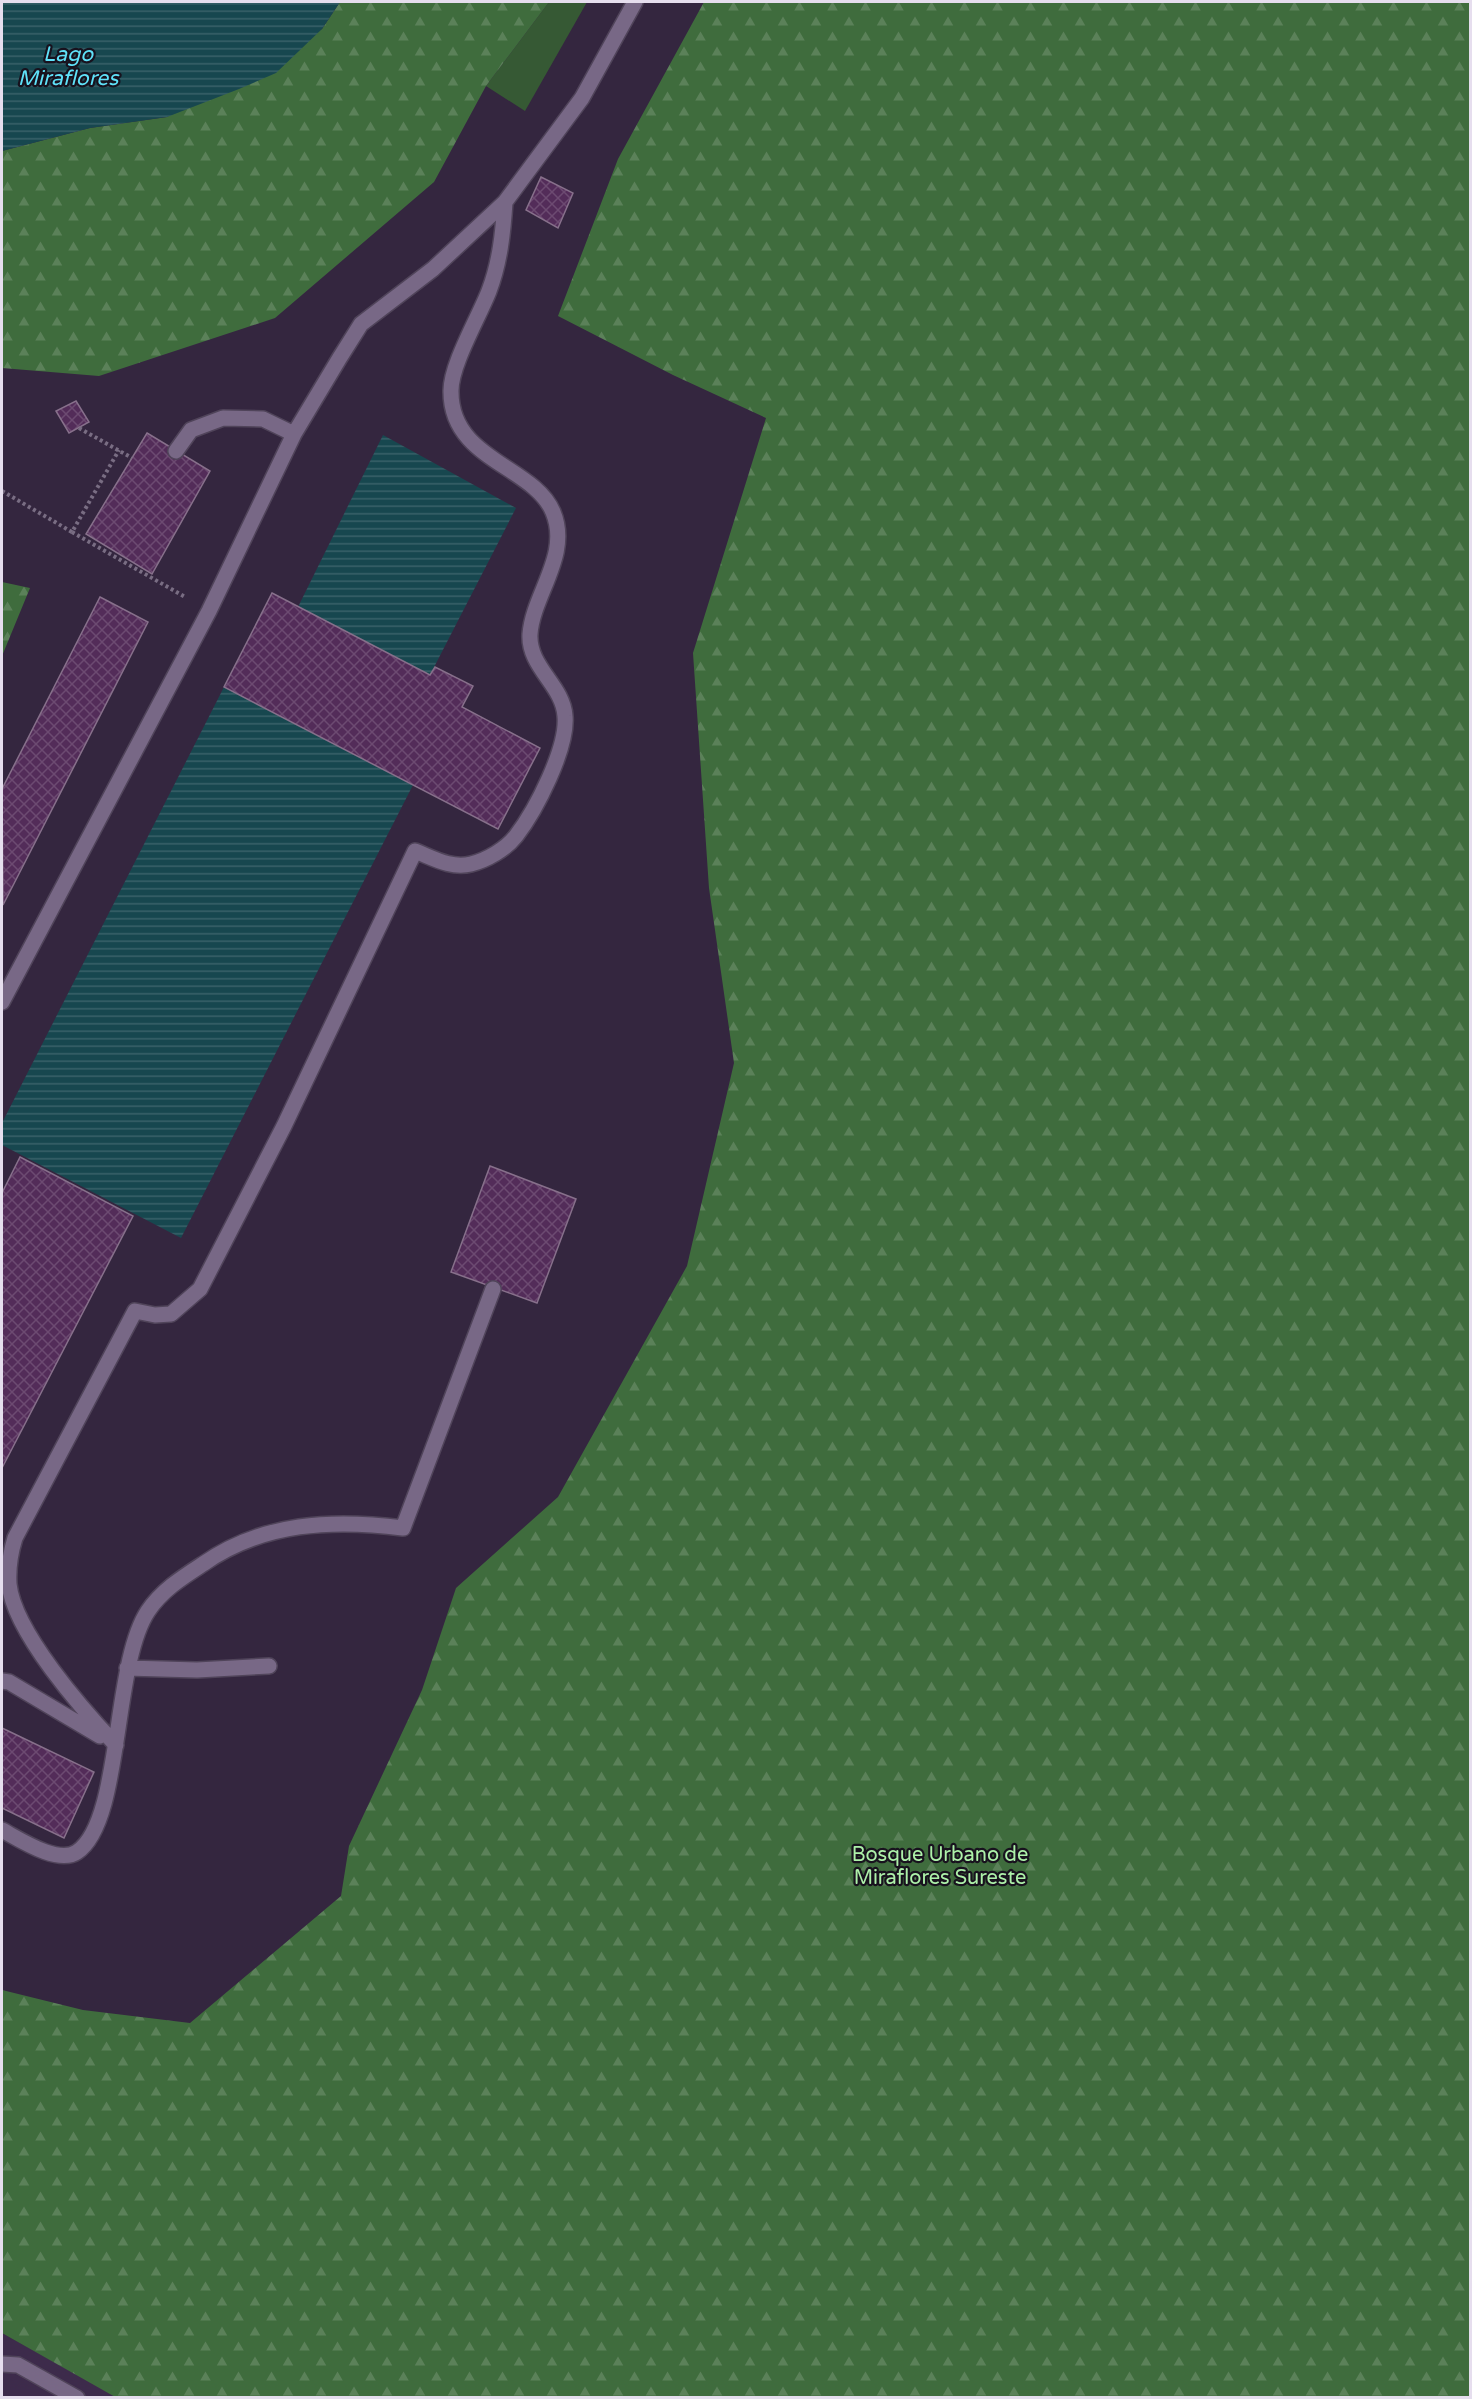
<svg xmlns="http://www.w3.org/2000/svg" width="1472" height="2399" font-family="'Varela Round',sans-serif">
  <defs>
    <pattern id="forest-firs" width="22" height="20" patternUnits="userSpaceOnUse" patternTransform="scale(1.5)"><rect width="22" height="20" fill="#3f6c3d"/><path d="M5 1l3.5 6h-7zM16 11l3.5 6h-7z" fill="#5b8159"/></pattern>
    <pattern id="water-rules" width="6" height="5" patternUnits="userSpaceOnUse" patternTransform="scale(1.5)"><rect width="6" height="5" fill="#17474f"/><path d="M0 2.5h6" fill="none" stroke="#396169"/></pattern>
    <pattern id="building-cross-hatch" width="8" height="8" patternUnits="userSpaceOnUse" patternTransform="scale(1.5)"><rect width="8" height="8" fill="#532c59"/><path d="M0 0l8 8M0 8l8-8" fill="none" stroke="#6c4a71"/></pattern>
  </defs>
  <rect width="100%" height="100%" fill="#34263f"/>
  <!-- built -->
  <path fill="#3d2b4b" d="M2 2333 20 2343 117 2397H2Z"/>
  <!-- grass -->
  <path fill="#365934" d="M549 2H587L525 111 486 86Z"/>
  <!-- forest -->
  <path fill="url(#forest-firs)" d="M340 2H549L486 86 434 182 275 318 99 376 2 368V151L90 128 167 117 322 29Z
    M704 2H1470V2397L117 2398 2 2333V1990L83 2010 190 2023 341 1896 349 1846 422 1690 456 1588 558 1497 687 1266 734 1063 709 888 693 653 766 418 673 375 558 316 618 159Z
    M2 582 30 588 2 656Z"/>
  <!-- water -->
  <path fill="url(#water-rules)" d="M2 2H340L322 29 276 73 239 89 167 117 90 128 2 151Z
    M383 435 516 508 430 675 298 607Z
    M224 687 413 785 181 1238 2 1145V1123Z"/>
  <!-- building -->
  <path fill="url(#building-cross-hatch)" stroke="#87708b" stroke-width="1.5" d="M541 177 573 193 558 228 526 210Z
    M76 401 89 422 69 433 56 411Z
    M147 433 210 471 152 574 86 534Z
    M272 593 430 675 435 667 473 686 462 707 540 748 498 829 224 687Z
    M100 597 148 622 3 905 2 789Z
    M20 1157 133 1216 2 1468V1193Z
    M490 1166 576 1199 537 1303 451 1272Z
    M2 1728 94 1772 64 1838 2 1808Z"/>
  <g fill="none" stroke-linecap="round" stroke-linejoin="round">
    <!-- minor casing -->
    <g stroke="#50445a" stroke-width="18">
      <path id="minor" d="M176 451 191 430 223 418 263 419 294 434
        M2 1002 209 611 294 434 339 359 361 324 433 269 505 202 582 98 635 2
        M127 1668 197 1670 269 1666
        M2 1681 9 1682 100 1736
        M116 1745C83 1710 14 1632 9 1584 8 1567 10 1554 15 1538L135 1311 155 1315 171 1314 200 1289 284 1126 415 851C433 858 451 869 471 864 487 860 506 849 516 836 536 810 568 748 565 716 563 685 528 667 530 634 533 594 571 555 553 512 534 466 451 460 451 392 450 366 479 317 489 291 500 262 503 233 505 202
        M2 1830C19 1839 58 1865 77 1852 123 1821 112 1665 148 1611 162 1590 183 1577 203 1564 263 1522 333 1519 403 1528L493 1289
        M2 2364 18 2365 77 2398"/>
    </g>
    <!-- path -->
    <path stroke="#796d83" stroke-width="4" stroke-dasharray="3 3" stroke-linecap="butt" d="M79 428 132 458
      M2 491 72 532 119 450
      M72 532 185 597"/>
    <!-- minor -->
    <use href="#minor" stroke="#786886" stroke-width="15"/>
  </g>
  <g text-anchor="middle" dominant-baseline="central" stroke-width="4.5" stroke-linejoin="round" paint-order="stroke">
    <!-- park labels -->
    <g font-size="20" fill="#adf1a9" stroke="#18121e">
      <text x="940" y="1855">Bosque Urbano de<tspan x="940" dy="23">Miraflores Sureste</tspan></text>
    </g>
    <!-- water labels -->
    <g font-size="21" font-style="italic" fill="#5fe2f9" stroke="#18121e">
      <text x="68" y="54">Lago<tspan x="68" dy="24">Miraflores</tspan></text>
    </g>
  </g>
  <!-- border -->
  <rect width="1472" height="2399" fill="none" stroke="#e6deee" stroke-width="6"/>
</svg>
